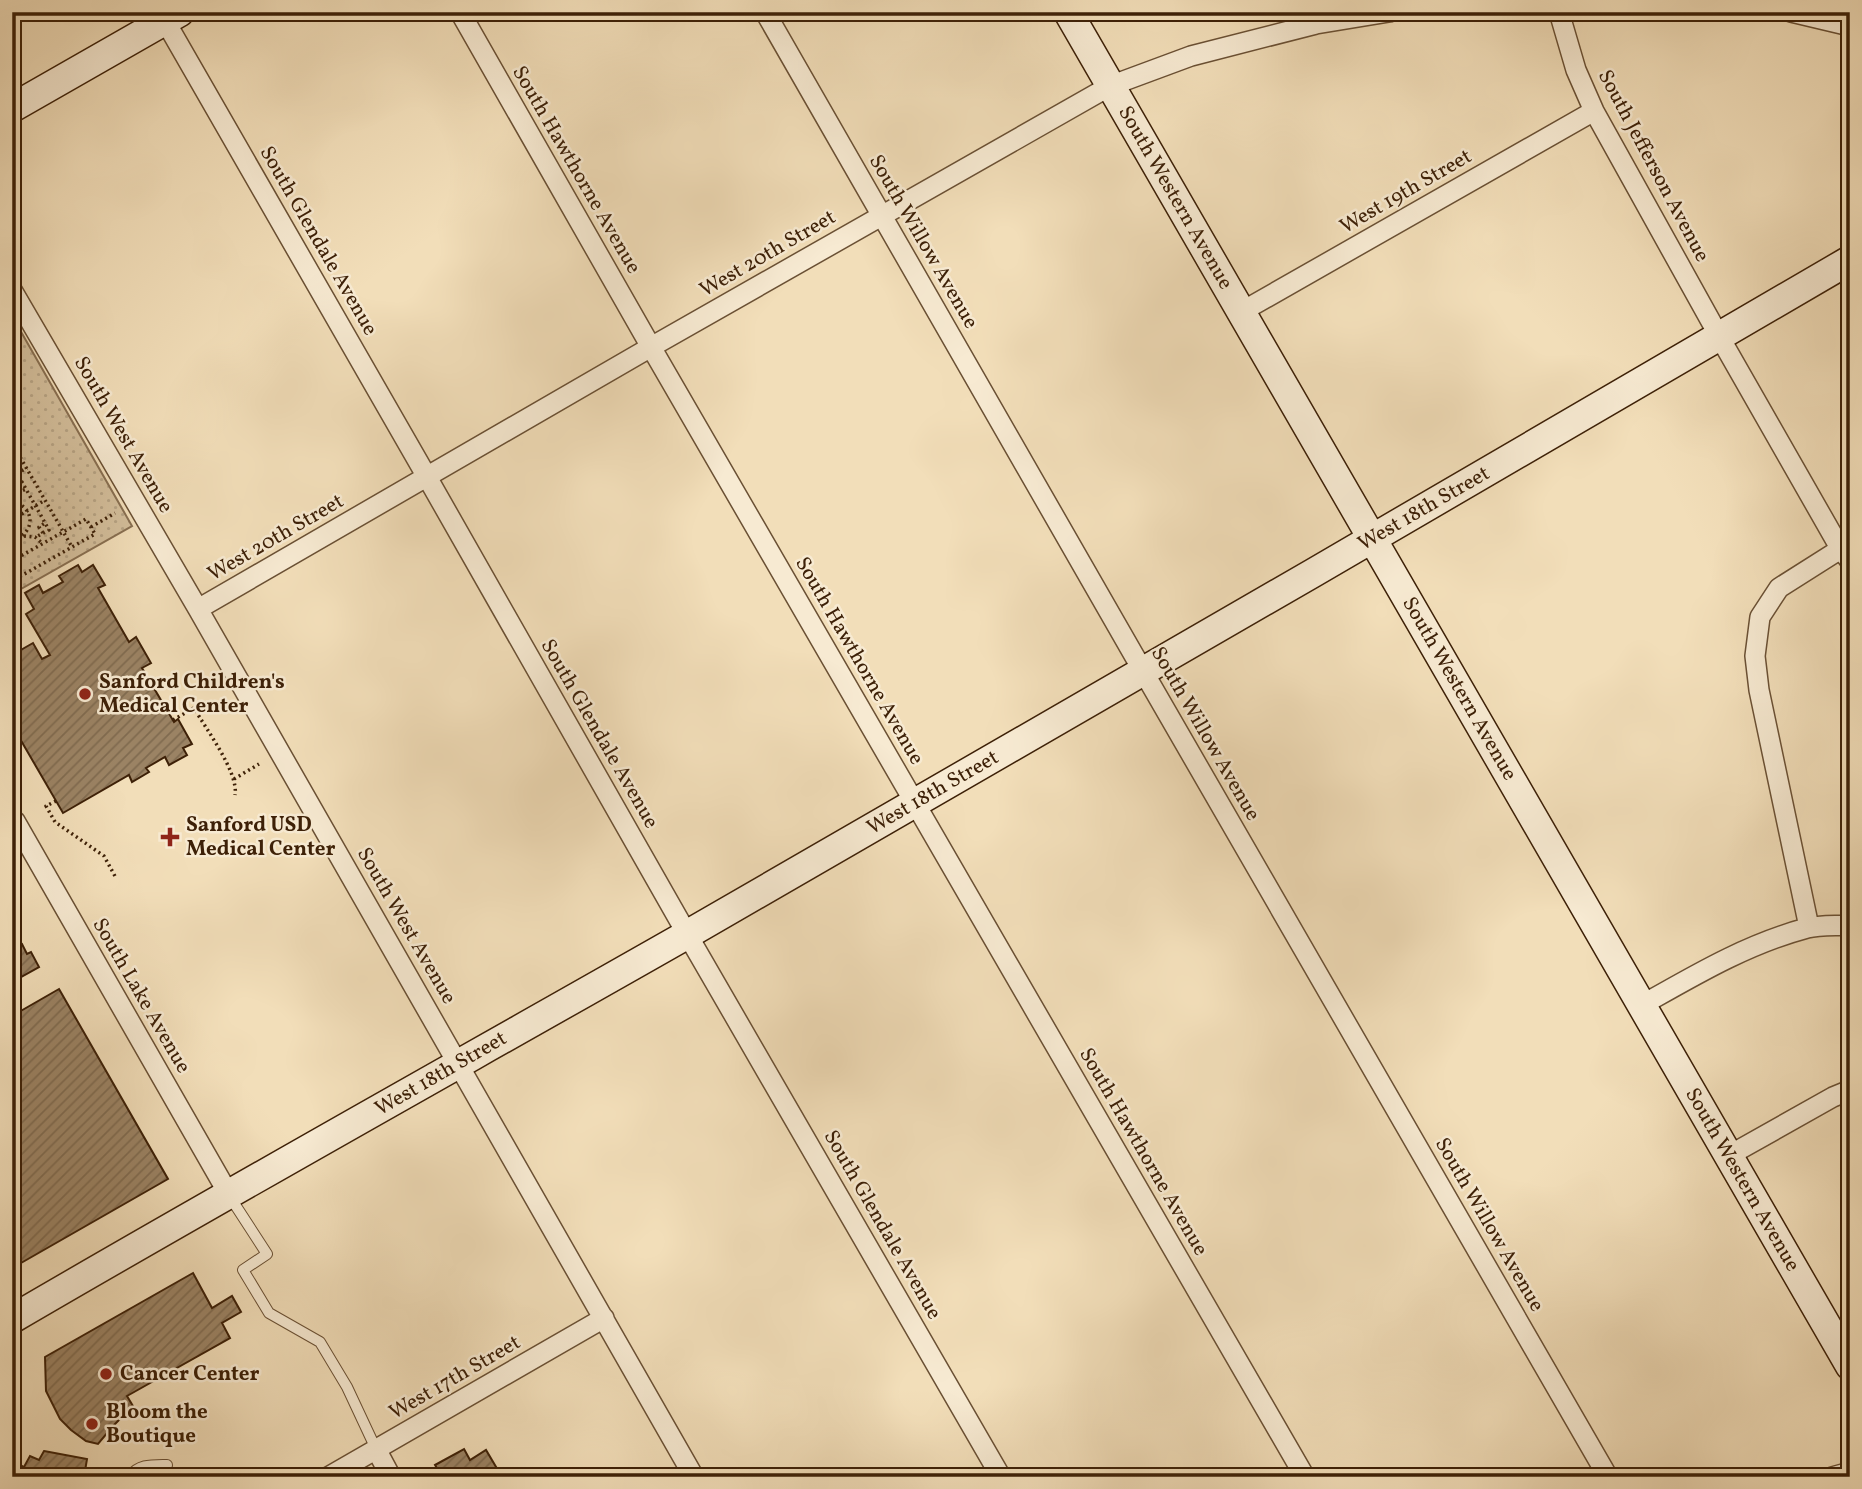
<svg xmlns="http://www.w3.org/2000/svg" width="1862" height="1489" font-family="Vollkorn,serif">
  <defs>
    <pattern id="grass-dots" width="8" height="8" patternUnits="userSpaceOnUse" patternTransform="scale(1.75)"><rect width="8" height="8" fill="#d3be9b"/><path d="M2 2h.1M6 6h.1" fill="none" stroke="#b6a384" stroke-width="1.8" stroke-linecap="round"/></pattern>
    <pattern id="building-hatch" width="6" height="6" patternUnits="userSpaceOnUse" patternTransform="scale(1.75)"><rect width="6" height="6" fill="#9b8364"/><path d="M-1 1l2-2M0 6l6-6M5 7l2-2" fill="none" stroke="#806b50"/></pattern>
  </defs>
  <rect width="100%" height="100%" fill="#f2deb9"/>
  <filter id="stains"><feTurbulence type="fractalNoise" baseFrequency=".00286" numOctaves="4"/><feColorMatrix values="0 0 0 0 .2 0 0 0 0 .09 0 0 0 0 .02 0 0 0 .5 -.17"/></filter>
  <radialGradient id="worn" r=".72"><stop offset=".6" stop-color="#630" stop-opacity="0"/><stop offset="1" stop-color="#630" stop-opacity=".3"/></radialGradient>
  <!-- grass -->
  <path fill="url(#grass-dots)" stroke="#886f51" stroke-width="2" d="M12 316 132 526 12 594Z"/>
  <!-- building -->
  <path fill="url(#building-hatch)" stroke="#3d2007" stroke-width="2" d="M78 565 82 572 93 565 105 585 98 588 129 642 136 637 151 663 142 668 174 722 178 719 192 744 183 748 187 755 169 765 165 757 146 768 149 772 132 782 129 775 63 813 12 725V655L33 643 42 659 50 655 26 614 34 609 25 593 39 585 43 593 63 582 59 576Z
    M12 937 17 946 22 944 27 954 31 952 39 967 12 982Z
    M59 989 168 1179 21 1263 12 1248V1016Z
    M193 1273 212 1308 232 1296 241 1312 222 1323 230 1338 127 1396 133 1406 113 1426 98 1444 86 1441 71 1430 60 1419 46 1391 45 1357Z
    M464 1449 470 1460 486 1450 502 1477H442L435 1465Z
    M44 1451 87 1459 84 1477H12V1466L15 1462 24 1467 30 1456 39 1460Z"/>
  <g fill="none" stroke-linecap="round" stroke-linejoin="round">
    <!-- lane casing -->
    <g stroke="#6a5034" stroke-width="12">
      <path id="lane" d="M230 1197 267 1254 243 1270 269 1313 320 1342 347 1387 376 1449
        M129 1477C139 1464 151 1465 167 1465L163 1477"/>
    </g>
    <!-- street casing -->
    <g stroke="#6a5034" stroke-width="22">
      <path id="street" d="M160 12 427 477 687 934 1001 1477
        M460 12 651 347 1305 1477
        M765 12 1143 671 1608 1477
        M1559 12 1576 70 1594 111 1719 336 1840 548 1850 561
        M1791 12 1850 26
        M12 290 198 609 694 1477
        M1241 312 1594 111
        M198 609 651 347 1110 86 1191 56 1316 24 1389 12
        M15 821 228 1193
        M1809 927 1759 690 1755 656 1760 617 1779 588 1850 543
        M1642 1005C1695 975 1747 944 1807 928 1820 925 1836 926 1850 925
        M1728 1156 1833 1097 1850 1090
        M376 1449 391 1477
        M328 1477 604 1318
        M1832 1477 1850 1472"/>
    </g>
    <!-- secondary casing -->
    <g stroke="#3d2007" stroke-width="31">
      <path id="secondary" d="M1068 12 1850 1366
        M12 108 180 12
        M12 1319C236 1188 463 1062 688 934 1077 711 1463 486 1850 260"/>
    </g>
    <!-- path -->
    <path stroke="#3d2007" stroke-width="3.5" stroke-dasharray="2 3.5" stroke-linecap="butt" d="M12 443 72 547
      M12 476 27 468
      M16 486 19 492 26 489
      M12 488 22 482 49 530 36 537
      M12 501C36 507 36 534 12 540
      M12 513 16 516 18 520 17 524 12 527
      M17 517 45 500
      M91 527 115 513
      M43 533 39 527 45 523
      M24 536 35 537 43 544
      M16 559 13 547 17 540
      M12 561 86 519 95 534 12 581
      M173 720 194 708C206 729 239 773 235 795
      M234 779 259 764
      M56 801 46 806 55 822 104 856 116 878"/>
    <!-- lane -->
    <use href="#lane" stroke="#f7ead2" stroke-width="10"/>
    <!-- street -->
    <use href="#street" stroke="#f7ead2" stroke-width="19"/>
    <!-- secondary -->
    <use href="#secondary" stroke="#f7ead2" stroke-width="28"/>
  </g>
  <!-- markers -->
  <g fill="#8f2418" stroke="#f7ead2" stroke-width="2.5">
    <circle cx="85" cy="694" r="7"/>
    <path d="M166.5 826.5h7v7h7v7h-7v7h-7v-7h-7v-7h7z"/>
    <circle cx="106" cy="1374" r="7"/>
    <circle cx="92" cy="1424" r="7"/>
  </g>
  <g text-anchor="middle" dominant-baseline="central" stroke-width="5" stroke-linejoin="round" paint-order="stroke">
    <!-- street labels -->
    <g font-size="21" fill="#3d2007" stroke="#f7ead2">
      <text transform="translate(1653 166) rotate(62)">South Jefferson Avenue</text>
      <text transform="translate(576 170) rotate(60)">South Hawthorne Avenue</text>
      <text transform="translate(1406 192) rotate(-30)">West 19th Street</text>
      <text transform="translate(1175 198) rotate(60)">South Western Avenue</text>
      <text transform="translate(318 241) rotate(60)">South Glendale Avenue</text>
      <text transform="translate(923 242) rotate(60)">South Willow Avenue</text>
      <text transform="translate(768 254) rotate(-30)">West 20th Street</text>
      <text transform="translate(123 435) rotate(60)">South West Avenue</text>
      <text transform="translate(1424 509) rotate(-30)">West 18th Street</text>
      <text transform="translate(276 538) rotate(-30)">West 20th Street</text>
      <text transform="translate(859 661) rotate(60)">South Hawthorne Avenue</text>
      <text transform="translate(1459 689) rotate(60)">South Western Avenue</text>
      <text transform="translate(599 734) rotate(60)">South Glendale Avenue</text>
      <text transform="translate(1205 734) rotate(60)">South Willow Avenue</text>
      <text transform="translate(933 793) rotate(-30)">West 18th Street</text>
      <text transform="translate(406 926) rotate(60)">South West Avenue</text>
      <text transform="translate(141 996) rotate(60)">South Lake Avenue</text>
      <text transform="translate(441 1074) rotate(-30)">West 18th Street</text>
      <text transform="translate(1143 1152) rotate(60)">South Hawthorne Avenue</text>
      <text transform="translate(1742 1180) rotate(60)">South Western Avenue</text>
      <text transform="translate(882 1225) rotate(60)">South Glendale Avenue</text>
      <text transform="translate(1489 1225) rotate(60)">South Willow Avenue</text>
      <text transform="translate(455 1378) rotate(-30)">West 17th Street</text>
    </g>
    <!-- poi labels -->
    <g font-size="21" font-weight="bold" fill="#3d2007" stroke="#f7ead2" text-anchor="start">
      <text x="99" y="682">Sanford Children's<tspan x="99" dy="24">Medical Center</tspan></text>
      <text x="186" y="825">Sanford USD<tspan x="186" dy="24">Medical Center</tspan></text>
      <text x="120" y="1374">Cancer Center</text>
      <text x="106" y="1412">Bloom the<tspan x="106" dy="24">Boutique</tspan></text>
    </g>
  </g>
  <!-- margin -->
  <rect width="1862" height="1489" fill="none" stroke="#f2deb9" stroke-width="42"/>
  <rect x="14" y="14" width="1834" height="1461" fill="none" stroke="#3d2007" stroke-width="3.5"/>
  <rect x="21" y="21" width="1820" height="1447" fill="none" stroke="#3d2007" stroke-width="2"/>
  <rect width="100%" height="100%" filter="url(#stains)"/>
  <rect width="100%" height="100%" fill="url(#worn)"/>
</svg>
